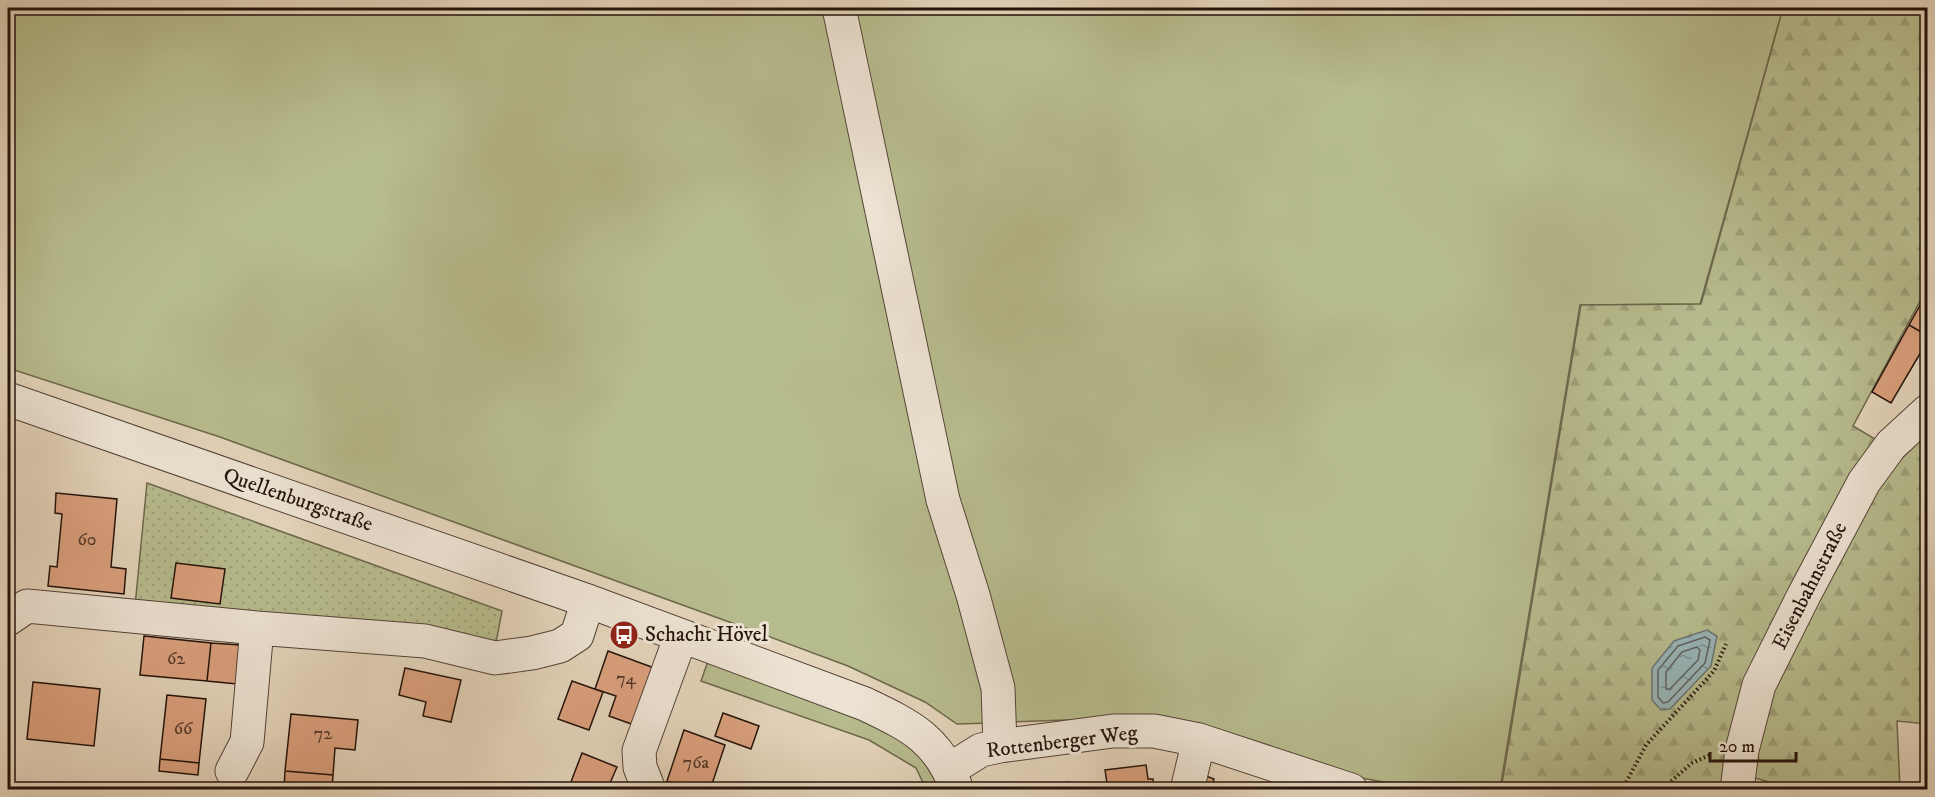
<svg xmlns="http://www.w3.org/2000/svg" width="1935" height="797" font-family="'IM FELL DW Pica',serif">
  <defs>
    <pattern id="forest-firs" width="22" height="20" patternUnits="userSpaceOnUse" patternTransform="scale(1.5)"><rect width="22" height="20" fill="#b7bc8e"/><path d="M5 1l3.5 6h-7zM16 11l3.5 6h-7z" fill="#9da179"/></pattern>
    <pattern id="garden-dots" width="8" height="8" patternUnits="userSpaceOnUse" patternTransform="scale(1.5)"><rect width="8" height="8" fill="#b7bc8e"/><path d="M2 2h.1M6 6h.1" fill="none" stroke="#9da179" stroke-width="1.8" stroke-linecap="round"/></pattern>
    <pattern id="water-ripples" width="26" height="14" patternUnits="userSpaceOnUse" patternTransform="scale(1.5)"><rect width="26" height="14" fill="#99b6ba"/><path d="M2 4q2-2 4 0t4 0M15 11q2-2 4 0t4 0" fill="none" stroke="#7c9395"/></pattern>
  </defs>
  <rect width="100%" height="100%" fill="#e4d4bb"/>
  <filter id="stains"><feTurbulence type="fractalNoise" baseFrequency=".00333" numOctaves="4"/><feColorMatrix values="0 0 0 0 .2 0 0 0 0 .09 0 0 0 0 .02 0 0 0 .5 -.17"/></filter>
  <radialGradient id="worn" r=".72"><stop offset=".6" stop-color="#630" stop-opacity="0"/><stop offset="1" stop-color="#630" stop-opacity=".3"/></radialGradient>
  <!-- grass -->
  <path fill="#b7bc8e" stroke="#6d684c" stroke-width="1.5" d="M8 8H832L991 723 957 724 925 702 848 666 743 627 220 437 8 368Z
    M848 8H1783L1700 304 1580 305 1500 789H1420L1341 774 1150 717 1010 722 979 592Z
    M708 661 865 720 898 737 920 756 936 781 939 789H926L916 768 869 740 701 681Z"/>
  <!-- forest -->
  <path fill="url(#forest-firs)" stroke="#6d684c" stroke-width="1.5" d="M1783 8H1927V288L1853 426 1880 442 1725 789 1501 790 1581 305 1701 304Z
    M1927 434V724L1897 721 1900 789H1793L1755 778 1754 757 1771 690 1876 483Z"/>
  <!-- garden -->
  <path fill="url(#garden-dots)" stroke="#6d684c" stroke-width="1.5" d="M147 483 502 611 495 648 135 606Z"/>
  <!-- water -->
  <path fill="url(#water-ripples)" stroke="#6a7574" stroke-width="1.5" d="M1707 630 1717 636 1711 666 1670 709 1661 710 1652 700V668L1674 641Z"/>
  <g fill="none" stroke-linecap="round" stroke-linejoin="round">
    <!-- shore -->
    <path stroke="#5e6462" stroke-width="1.5" d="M1705 637 1710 640 1705 663 1668 702 1663 703 1658 697V670L1678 646Z
      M1697 647 1700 650 1698 660 1670 689H1666V672L1682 652Z"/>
  </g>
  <!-- building -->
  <path fill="#daa07d" stroke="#23130b" stroke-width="1.5" d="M1928 291V336L1909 325Z
    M1909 325 1928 336V340L1891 403 1872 392Z
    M56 493 117 499 111 567 126 569 124 594 48 586 50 566 57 567 62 514 55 513Z
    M176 563 225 569 220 604 171 598Z
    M144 636 211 643 207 681 140 675Z
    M211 643 240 645 237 684 207 681Z
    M608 651 657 669 637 726 609 716 616 696 595 689Z
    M405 668 461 680 451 722 423 716 426 702 399 695Z
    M572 681 603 692 589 730 558 719Z
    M33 682 100 689 94 746 27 739Z
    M167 695 206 699 199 763 160 759Z
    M723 713 759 726 751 749 715 736Z
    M291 714 358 720 355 750 335 748 333 775 285 771Z
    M684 730 725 745 710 790H692L667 781Z
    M582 753 617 767 607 790H571L572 788 569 787Z
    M160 759 199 763 198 775 159 771Z
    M1146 765 1148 779H1153L1154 790H1108L1105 770Z
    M285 771 333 775 332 790H284Z
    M1203 775 1214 779 1212 786 1223 790H1199Z
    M1069 782 1070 790H1009L1011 787Z"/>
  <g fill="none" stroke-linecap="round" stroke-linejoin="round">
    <!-- minor casing -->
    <g stroke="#534337" stroke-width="35">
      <path id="minor" d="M839 8 943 500 973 595 998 688 1000 746
        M8 399 588 601 865 704C911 726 939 739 957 790
        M8 619 27 606 257 628 247 742 232 771
        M257 628 425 641 495 658 532 653 560 646 577 635 588 601
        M949 770 981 750 1000 746 1113 731H1154L1199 740 1351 790
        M649 790 640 767 639 751 681 636
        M1187 790 1199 740
        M1737 790 1742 750 1759 685 1804 595 1864 482 1891 445 1928 411"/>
    </g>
    <!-- path -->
    <path stroke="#23130b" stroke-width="4" stroke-dasharray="1.5 3" stroke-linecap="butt" d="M1622 790 1646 745 1714 671 1726 644
      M1661 790 1692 763 1712 754"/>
    <!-- minor -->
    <use href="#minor" stroke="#ede3d3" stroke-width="33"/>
  </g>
  <!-- icons -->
  <defs>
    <g id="bus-disc" transform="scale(1.5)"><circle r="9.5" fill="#8f2418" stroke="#ede3d3"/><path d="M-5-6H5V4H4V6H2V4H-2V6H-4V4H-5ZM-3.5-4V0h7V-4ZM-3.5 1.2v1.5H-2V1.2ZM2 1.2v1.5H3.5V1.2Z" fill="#fff"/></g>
  </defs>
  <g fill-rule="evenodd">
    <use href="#bus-disc" x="624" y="635"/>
  </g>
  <g text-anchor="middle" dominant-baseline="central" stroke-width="6" stroke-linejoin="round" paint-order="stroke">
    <!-- number labels -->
    <g font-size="18" fill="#513628">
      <text x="87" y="540">60</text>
      <text x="176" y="659">62</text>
      <text x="626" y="679">74</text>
      <text x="183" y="729">66</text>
      <text x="323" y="734">72</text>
      <text x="696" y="763">76a</text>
    </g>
    <!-- street labels -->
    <g font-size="21" fill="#23130b" stroke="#ede3d3">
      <text transform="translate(298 500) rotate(19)">Quellenburgstraße</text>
      <text transform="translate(1810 586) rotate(-63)">Eisenbahnstraße</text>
      <text transform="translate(1062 742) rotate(-7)">Rottenberger Weg</text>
    </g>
    <!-- poi labels -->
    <g font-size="21" fill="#23130b" stroke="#ede3d3" text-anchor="start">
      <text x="645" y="635">Schacht Hövel</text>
    </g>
  </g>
  <!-- margin -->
  <rect width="1935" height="797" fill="none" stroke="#e4d4bb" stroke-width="30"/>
  <rect x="9" y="9" width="1917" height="779" fill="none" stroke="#23130b" stroke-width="3"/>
  <rect x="15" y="15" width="1905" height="767" fill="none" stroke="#23130b" stroke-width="1.5"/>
  <!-- scale -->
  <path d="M1710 752v9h86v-9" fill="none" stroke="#23130b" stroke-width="3"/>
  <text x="1719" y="752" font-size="18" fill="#23130b" stroke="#ede3d3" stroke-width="4.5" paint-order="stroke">20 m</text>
  <rect width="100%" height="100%" filter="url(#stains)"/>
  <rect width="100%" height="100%" fill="url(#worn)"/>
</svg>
